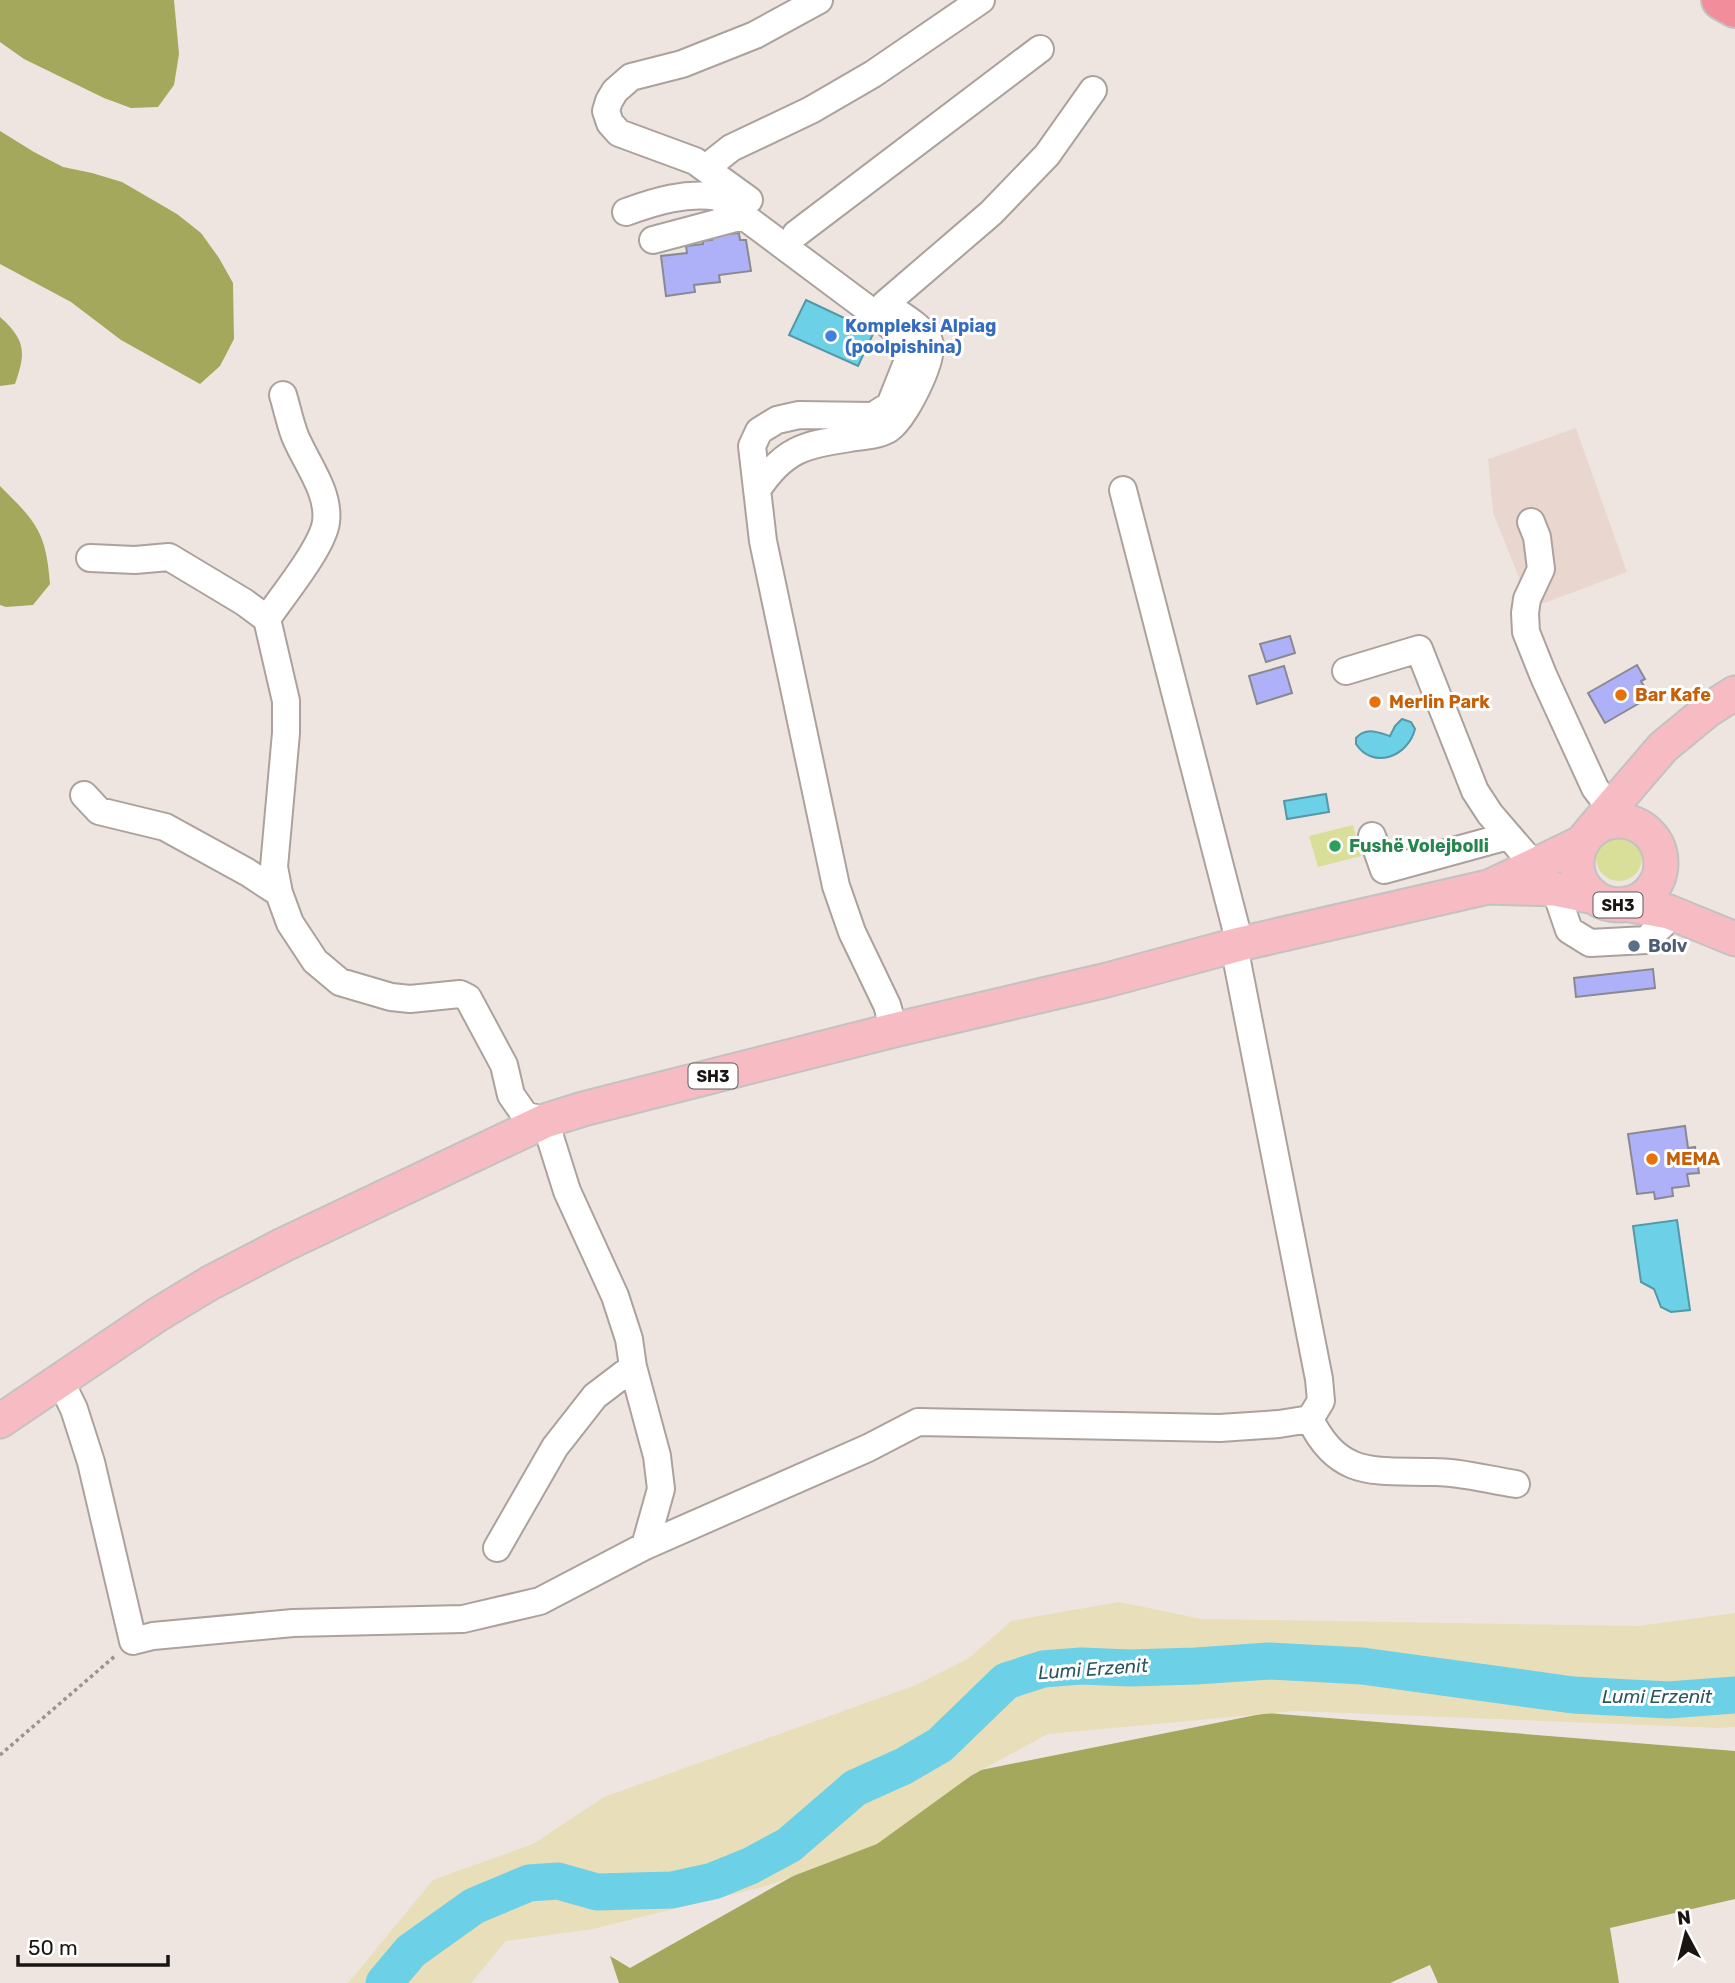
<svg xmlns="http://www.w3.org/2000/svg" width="1735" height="1983" font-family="Rubik,sans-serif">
  <rect width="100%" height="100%" fill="#efe5e0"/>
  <!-- built -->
  <path fill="#e9d7cf" d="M1576 428 1627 572 1539 605 1522 585 1493 513 1488 459Z"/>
  <!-- green -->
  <path fill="#d9df98" d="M1353 825 1361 856 1318 867 1309 836Z
    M1596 858a23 23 0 1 1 46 0a23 23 0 1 1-46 0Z"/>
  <!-- forest -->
  <path fill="#a3a85c" d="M0 0H174L179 54 174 85 158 107 131 108 104 98 24 59 0 42Z
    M0 131 34 152 63 167 92 173 122 182 177 214 201 233 219 258 233 283 234 339 220 366 200 384 121 340 71 302 0 264Z
    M0 317C26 340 26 353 15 384L0 386Z
    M0 486C36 522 46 531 50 584L33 605 6 607 0 605Z
    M1266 1713 1735 1751V1899L1610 1928 1619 1983H1438L1430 1965 1390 1983H619L610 1956 630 1968 981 1770Z"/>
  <!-- sand -->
  <path fill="#e8deb9" d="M1119 1602 1202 1619 1638 1626 1735 1613V1727L1719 1728 1295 1711 1048 1734 972 1775 877 1844 767 1886 593 1929 506 1941 471 1983H348L433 1880 533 1844 604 1797 916 1685 969 1658 1011 1621Z"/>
  <!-- water -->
  <path fill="#6cd0e7" stroke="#5398a7" stroke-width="2" d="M806 300 874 332 858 366 789 335Z
    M1402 719 1411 722 1415 729C1408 757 1373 770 1356 744V738C1366 727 1377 732 1390 736L1395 726Z
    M1326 794 1329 812 1287 819 1284 801Z
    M1677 1220 1690 1310 1671 1312 1661 1307 1654 1289 1641 1282 1633 1226Z"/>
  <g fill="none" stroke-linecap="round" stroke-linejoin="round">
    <!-- river -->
    <path stroke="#6cd0e7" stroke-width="37" d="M384 1983 411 1951 474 1906 529 1883 558 1881 597 1892 672 1890 713 1881 750 1866 789 1845 855 1788 904 1766 940 1745 1006 1681 1043 1669 1081 1666 1130 1668 1196 1666 1269 1661 1362 1666 1573 1695 1669 1700 1735 1695"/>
  </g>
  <!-- building -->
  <path fill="#aeb1f7" stroke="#888991" stroke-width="2" d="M739 233 740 240H746L751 271 719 275 720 282 694 285 695 292 666 296 661 256 687 253 686 246 703 244V241L712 240 711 236Z
    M1290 636 1295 653 1266 662 1260 644Z
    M1637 665 1645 679 1641 681 1650 697 1605 723 1588 693Z
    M1284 666 1292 693 1257 704 1249 676Z
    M1653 969 1655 988 1576 997 1574 978Z
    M1685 1126 1688 1148 1695 1147 1699 1173 1687 1174 1689 1186 1672 1188 1673 1196 1655 1199 1654 1192 1637 1194 1628 1134Z"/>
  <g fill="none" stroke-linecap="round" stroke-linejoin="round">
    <!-- minor casing -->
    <g stroke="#aba19d" stroke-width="30">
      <path id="minor" d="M706 168 731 148 811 110 873 74 981 0
        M749 200 695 161 619 133 610 123 606 111 609 101 615 91 631 77 682 64 755 35 819 0
        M626 212C656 201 686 192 718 197L896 330 906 344 908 360 890 405 873 416 799 415 777 420 759 431 752 446 763 541 836 886 852 932 887 1005 894 1030
        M796 234 1040 49
        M653 240 743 216
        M885 304 991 213 1047 155 1093 90
        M283 395C287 408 290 423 295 436 306 463 330 492 326 522 323 547 282 596 267 619L286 701V733L274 867 279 893 290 923 315 961 340 982 391 997 410 999 460 994 468 998 504 1065 511 1095 525 1115 545 1121 567 1191 615 1296 629 1339 633 1367 657 1456 661 1489 645 1546
        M757 490C786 446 807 445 856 437 866 436 878 435 887 430 903 422 936 357 929 341 923 327 900 315 888 306
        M1123 490 1240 944
        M1531 522 1537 537 1541 569 1527 599 1525 613 1526 632 1544 677 1595 788 1610 808
        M90 558 135 560 169 557 244 602 267 619
        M1346 671 1419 649 1475 791 1490 814 1533 864
        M84 795 99 811 165 827 247 872 279 893
        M1372 836 1384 870 1508 836
        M1555 889 1569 930 1590 943 1646 940 1663 924 1669 912
        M60 1380 74 1409 91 1462 133 1641 153 1636 293 1623 463 1619 540 1601 645 1546 868 1448 918 1422 1220 1428 1279 1424 1310 1419 1321 1401 1319 1379 1234 946
        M1310 1419C1339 1480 1377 1470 1435 1472 1461 1472 1489 1480 1516 1484
        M497 1548 555 1447 595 1396 633 1367"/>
    </g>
    <!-- major casing -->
    <g stroke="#c3c2c2" stroke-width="37">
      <path id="major" d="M1577 863a42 42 0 1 1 84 0a42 42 0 1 1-84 0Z
        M1590 832 1663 747 1708 710 1735 693
        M1491 886 1583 842
        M1625 904 1669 912 1735 939
        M0 1421 157 1315 210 1283 283 1245 545 1121 583 1109 894 1030 1107 980 1240 944 1488 887 1555 889 1595 897"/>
    </g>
    <!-- highway casing -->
    <g stroke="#c3c2c2" stroke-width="42">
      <path id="highway" d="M1721 0 1735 8"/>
    </g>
    <!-- path -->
    <path stroke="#9a938f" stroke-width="3.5" stroke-dasharray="3.5 3.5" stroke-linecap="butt" d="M0 1755 115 1656"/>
    <!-- minor -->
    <use href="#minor" stroke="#fff" stroke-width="26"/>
    <!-- major -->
    <use href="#major" stroke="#f7bbc3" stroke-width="33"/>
    <!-- highway -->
    <use href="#highway" stroke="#f28e9b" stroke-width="38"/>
  </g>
  <!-- markers -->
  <circle fill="#3f7fe0" stroke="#fff" stroke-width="2.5" cx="831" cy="336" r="7"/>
  <g fill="#e8710a" stroke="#fff" stroke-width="2.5">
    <circle cx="1621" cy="695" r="7"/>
    <circle cx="1375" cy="702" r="7"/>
    <circle cx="1652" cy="1159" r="7"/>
  </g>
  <circle fill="#2e9e5b" stroke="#fff" stroke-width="2.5" cx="1335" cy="846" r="7"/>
  <circle fill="#5c6f8a" stroke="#fff" stroke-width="2.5" cx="1634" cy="946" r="7"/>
  <g text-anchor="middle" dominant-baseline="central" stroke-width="6" stroke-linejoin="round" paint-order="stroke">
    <!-- shield labels -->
    <g fill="#fff" stroke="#5e5b5a" stroke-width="2">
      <rect x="1593.5" y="892.5" width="49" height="25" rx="5"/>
      <rect x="688.5" y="1063.5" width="49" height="25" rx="5"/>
    </g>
    <g font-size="16" font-weight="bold" fill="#191513">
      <text x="1618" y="905">SH3</text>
      <text x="713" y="1076">SH3</text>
    </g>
    <!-- shop labels -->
    <g font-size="18" font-weight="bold" fill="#366cbe" stroke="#fff" text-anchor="start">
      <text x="845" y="326">Kompleksi Alpiag<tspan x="845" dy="21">(poolpishina)</tspan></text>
    </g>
    <!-- food labels -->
    <g font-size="18" font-weight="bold" fill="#c56008" stroke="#fff" text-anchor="start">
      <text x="1635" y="695">Bar Kafe</text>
      <text x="1389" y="702">Merlin Park</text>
      <text x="1666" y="1159">MEMA</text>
    </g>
    <!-- leisure labels -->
    <g font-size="18" font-weight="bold" fill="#27864d" stroke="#fff" text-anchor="start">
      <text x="1349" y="846">Fushë Volejbolli</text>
    </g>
    <!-- service labels -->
    <g font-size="18" font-weight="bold" fill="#4e5e75" stroke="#fff" text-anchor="start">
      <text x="1648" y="946">Bolv</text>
    </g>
    <!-- water labels -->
    <g font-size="19" font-style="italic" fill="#2a5660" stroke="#fff">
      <text transform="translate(1093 1669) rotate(-4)">Lumi Erzenit</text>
      <text x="1657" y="1696">Lumi Erzenit</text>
    </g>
  </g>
  <!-- north arrow -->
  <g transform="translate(1686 1934) rotate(353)" stroke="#ffffff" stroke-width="5" paint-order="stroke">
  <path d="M0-5L12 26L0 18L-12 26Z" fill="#191513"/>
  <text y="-10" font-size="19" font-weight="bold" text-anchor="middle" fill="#191513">N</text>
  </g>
  <!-- scale -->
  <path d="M18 1955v10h150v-10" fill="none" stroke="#191513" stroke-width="3.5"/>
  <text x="28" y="1955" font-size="21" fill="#191513" stroke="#ffffff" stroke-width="5" paint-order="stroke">50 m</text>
</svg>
